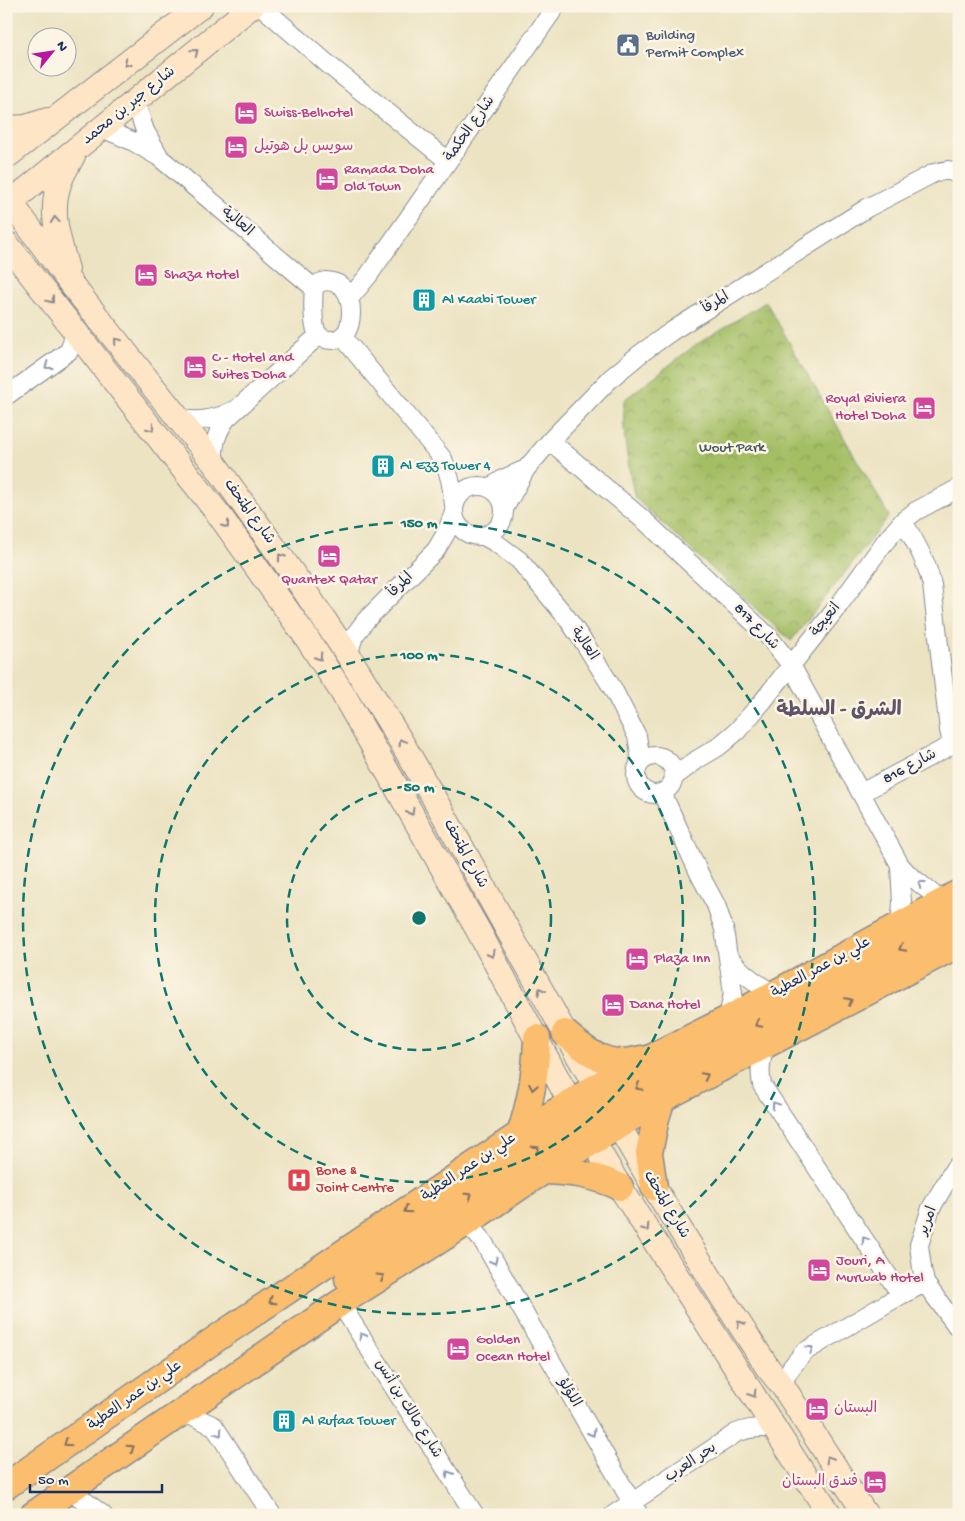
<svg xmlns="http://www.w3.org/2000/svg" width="965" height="1521" font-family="'Gochi Hand','Playpen Sans Arabic',sans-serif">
  <defs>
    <pattern id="park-crowns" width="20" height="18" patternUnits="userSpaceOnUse" patternTransform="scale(1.25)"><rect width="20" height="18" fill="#a3be64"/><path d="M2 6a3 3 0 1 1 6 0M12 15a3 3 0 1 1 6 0" fill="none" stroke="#849b56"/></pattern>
  </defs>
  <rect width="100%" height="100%" fill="#fcf5e5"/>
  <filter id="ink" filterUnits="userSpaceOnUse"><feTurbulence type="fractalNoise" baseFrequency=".02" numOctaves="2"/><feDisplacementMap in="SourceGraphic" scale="10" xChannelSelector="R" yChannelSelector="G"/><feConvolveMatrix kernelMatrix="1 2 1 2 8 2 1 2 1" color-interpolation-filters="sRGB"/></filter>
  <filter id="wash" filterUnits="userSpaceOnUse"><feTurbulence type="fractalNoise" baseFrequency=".0096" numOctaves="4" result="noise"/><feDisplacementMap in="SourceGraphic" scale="20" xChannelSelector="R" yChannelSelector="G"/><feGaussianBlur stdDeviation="1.12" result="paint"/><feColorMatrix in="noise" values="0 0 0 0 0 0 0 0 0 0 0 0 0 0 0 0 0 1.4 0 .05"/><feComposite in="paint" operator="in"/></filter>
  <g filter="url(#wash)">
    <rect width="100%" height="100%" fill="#ece3c2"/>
    <!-- park -->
    <path fill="url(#park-crowns)" stroke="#5f7661" d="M766 302 889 516 791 641 635 498C628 466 622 433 624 400L694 346Z"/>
  </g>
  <g filter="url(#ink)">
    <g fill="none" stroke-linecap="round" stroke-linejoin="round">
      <!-- street casing -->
      <g stroke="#848990" stroke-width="20">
        <path id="street" d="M261 6 330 66 448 161
          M135 101 145 131 159 156
          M102 128 132 141 159 157 314 288
          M326 281C338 282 345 286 349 298 353 312 352 339 333 340 328 340 322 339 318 335 312 327 313 298 314 288L319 283Z
          M349 299 368 276 556 6
          M342 336 443 459C450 474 452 488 454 505
          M6 396 69 351C73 343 74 337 73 329
          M179 419C198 422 215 420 232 411
          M550 441 646 522 768 636 791 665 900 865 908 874 943 902
          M214 463C213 445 216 433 227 418L319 335
          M454 511a25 25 0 1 1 50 0a25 25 0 1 1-50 0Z
          M489 488 505 478 526 469
          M504 509 526 469 550 441 611 378 640 354 672 331 867 208 934 173 948 170 959 175
          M903 521C916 544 926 559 932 585L949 730 952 744
          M484 536 496 543 519 560 567 618 585 644 613 689 637 736 640 754 639 764
          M348 655 354 636 366 620 436 550 446 533 453 515
          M636 775a19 19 0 1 1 38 0a19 19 0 1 1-38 0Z
          M674 777 698 759 718 747 737 731 763 701 839 605 884 543 903 521 916 511 959 488
          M662 793 700 875 716 905 724 929 733 993 728 1019
          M861 793 959 741
          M900 926 902 903 900 865
          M728 956C741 973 756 984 775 994
          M767 1045C760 1058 759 1070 762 1085L901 1295
          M959 1164 954 1169 931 1208 919 1245 922 1268 925 1283 959 1329
          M463 1225 474 1231 484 1243 639 1515
          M340 1303 475 1515
          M784 1388 786 1376 791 1368 804 1352 901 1295 925 1283
          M177 1417 193 1416 214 1426 272 1515
          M70 1490 103 1515
          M613 1515 736 1433C749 1428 761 1427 775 1429"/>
      </g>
      <!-- secondary casing -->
      <g stroke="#848990" stroke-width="26">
        <path id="secondary" d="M6 128 26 127 48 120
          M6 157 201 6
          M6 196 71 284 214 463 296 578 348 655 402 743 446 819 565 1033 654 1187 722 1297 768 1368 784 1388 866 1515
          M6 206 252 6
          M6 243 220 516 304 634 342 692 478 930 570 1102 620 1187 830 1515
          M67 269C59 241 49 213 59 184 62 174 68 165 73 156"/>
      </g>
      <!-- primary casing -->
      <g stroke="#848990" stroke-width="29">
        <path id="primary" d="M565 1033C588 1053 608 1069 641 1059
          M520 1134C531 1102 536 1072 537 1038
          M593 1141C588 1124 592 1114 606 1104L959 917
          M544 1171C571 1172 595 1175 620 1187
          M654 1187 649 1153 656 1118 662 1099
          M348 1279 363 1267 580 1118 588 1109 594 1097
          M6 1486 220 1336 520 1134 609 1079 728 1019 959 893
          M33 1515 340 1303 463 1225 528 1181 662 1099 959 944"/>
      </g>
      <!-- street -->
      <use href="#street" stroke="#fff" stroke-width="18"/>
      <!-- secondary -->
      <use href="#secondary" stroke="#fde5c5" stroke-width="24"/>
      <!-- primary -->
      <use href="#primary" stroke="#fbbd6e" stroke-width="26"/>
    </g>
    <!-- one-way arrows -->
    <defs><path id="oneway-chevron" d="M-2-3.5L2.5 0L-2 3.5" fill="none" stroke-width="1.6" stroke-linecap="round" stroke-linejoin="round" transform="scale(1.25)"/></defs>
    <g stroke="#8c8a92">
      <use href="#oneway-chevron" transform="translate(195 52) rotate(-39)"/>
      <use href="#oneway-chevron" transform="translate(127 63) rotate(142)"/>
      <use href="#oneway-chevron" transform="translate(55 220) rotate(-95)"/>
      <use href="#oneway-chevron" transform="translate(51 300) rotate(52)"/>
      <use href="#oneway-chevron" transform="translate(117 341) rotate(-129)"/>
      <use href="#oneway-chevron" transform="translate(151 428) rotate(52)"/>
      <use href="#oneway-chevron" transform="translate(226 525) rotate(54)"/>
      <use href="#oneway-chevron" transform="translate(281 557) rotate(-126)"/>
      <use href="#oneway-chevron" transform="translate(319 657) rotate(57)"/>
      <use href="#oneway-chevron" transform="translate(402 742) rotate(-121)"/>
      <use href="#oneway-chevron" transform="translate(411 812) rotate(60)"/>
      <use href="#oneway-chevron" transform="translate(491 954) rotate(61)"/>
      <use href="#oneway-chevron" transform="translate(541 991) rotate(-119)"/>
      <use href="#oneway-chevron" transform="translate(646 1228) rotate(57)"/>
      <use href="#oneway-chevron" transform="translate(740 1324) rotate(-123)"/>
      <use href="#oneway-chevron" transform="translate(753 1394) rotate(58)"/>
      <use href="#oneway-chevron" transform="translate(829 1459) rotate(-123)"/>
    </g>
    <g stroke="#8d97ae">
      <use href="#oneway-chevron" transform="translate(48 366) rotate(144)"/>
      <use href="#oneway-chevron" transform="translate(921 884) rotate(-142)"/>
      <use href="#oneway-chevron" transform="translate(775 1105) rotate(-124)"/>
      <use href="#oneway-chevron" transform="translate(865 1240) rotate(-124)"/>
      <use href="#oneway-chevron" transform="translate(494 1261) rotate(61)"/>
      <use href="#oneway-chevron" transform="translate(362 1336) rotate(-122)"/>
      <use href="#oneway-chevron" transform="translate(810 1349) rotate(-34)"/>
      <use href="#oneway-chevron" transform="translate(219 1433) rotate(57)"/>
      <use href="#oneway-chevron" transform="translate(592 1433) rotate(60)"/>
      <use href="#oneway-chevron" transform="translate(449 1474) rotate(-122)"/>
    </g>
    <g stroke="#806f65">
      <use href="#oneway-chevron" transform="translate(902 948) rotate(152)"/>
      <use href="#oneway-chevron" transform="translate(849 1001) rotate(-28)"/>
      <use href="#oneway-chevron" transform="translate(758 1024) rotate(152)"/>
      <use href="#oneway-chevron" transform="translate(705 1076) rotate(-27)"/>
      <use href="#oneway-chevron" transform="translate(533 1087) rotate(100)"/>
      <use href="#oneway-chevron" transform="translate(639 1087) rotate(152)"/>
      <use href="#oneway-chevron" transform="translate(536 1149) rotate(-35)"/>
      <use href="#oneway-chevron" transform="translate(469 1196) rotate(-34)"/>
      <use href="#oneway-chevron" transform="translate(407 1210) rotate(146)"/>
      <use href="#oneway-chevron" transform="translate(381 1277) rotate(-32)"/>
      <use href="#oneway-chevron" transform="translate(272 1301) rotate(146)"/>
      <use href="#oneway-chevron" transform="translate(67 1443) rotate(145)"/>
      <use href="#oneway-chevron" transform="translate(131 1448) rotate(-35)"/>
    </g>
  </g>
  <!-- distance rings -->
  <g fill="none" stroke="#0f766e" stroke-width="2.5" stroke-dasharray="9 6">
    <circle cx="419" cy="918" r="132"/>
    <circle cx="419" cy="918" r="264"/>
    <circle cx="419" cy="918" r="396"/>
  </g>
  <!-- icons -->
  <defs>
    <g id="civic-square" transform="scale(1.25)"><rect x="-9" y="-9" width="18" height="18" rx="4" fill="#5c6f8a" stroke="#fcf5e5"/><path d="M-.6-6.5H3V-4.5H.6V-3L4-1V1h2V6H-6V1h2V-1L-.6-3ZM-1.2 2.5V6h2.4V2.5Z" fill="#fff"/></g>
    <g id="hotel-square" transform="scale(1.25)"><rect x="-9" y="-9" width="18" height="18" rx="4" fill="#d1479c" stroke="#fcf5e5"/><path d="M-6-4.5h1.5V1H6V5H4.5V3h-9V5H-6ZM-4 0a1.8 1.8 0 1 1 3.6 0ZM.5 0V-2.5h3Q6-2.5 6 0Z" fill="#fff"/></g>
    <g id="building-square" transform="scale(1.25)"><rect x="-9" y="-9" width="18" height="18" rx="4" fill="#0f9aa8" stroke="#fcf5e5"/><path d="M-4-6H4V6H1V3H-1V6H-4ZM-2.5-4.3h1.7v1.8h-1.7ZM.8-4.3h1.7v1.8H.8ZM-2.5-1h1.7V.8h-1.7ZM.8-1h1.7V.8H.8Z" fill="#fff"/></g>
    <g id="hospital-square" transform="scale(1.25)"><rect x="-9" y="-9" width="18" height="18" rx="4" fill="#e0444e" stroke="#fcf5e5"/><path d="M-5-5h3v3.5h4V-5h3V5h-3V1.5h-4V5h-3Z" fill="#fff"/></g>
  </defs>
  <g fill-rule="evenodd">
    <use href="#civic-square" x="628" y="45"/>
    <use href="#hotel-square" x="246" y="113"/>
    <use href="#hotel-square" x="236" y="147"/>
    <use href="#hotel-square" x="327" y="179"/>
    <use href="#hotel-square" x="146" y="275"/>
    <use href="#building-square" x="424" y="300"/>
    <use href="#hotel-square" x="195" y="367"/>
    <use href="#hotel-square" x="924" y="408"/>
    <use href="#building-square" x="383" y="466"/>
    <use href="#hotel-square" x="329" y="556"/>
    <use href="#hotel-square" x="637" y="959"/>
    <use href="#hotel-square" x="613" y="1005"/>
    <use href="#hospital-square" x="299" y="1180"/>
    <use href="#hotel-square" x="819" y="1270"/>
    <use href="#hotel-square" x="458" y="1349"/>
    <use href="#hotel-square" x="817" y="1409"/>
    <use href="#building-square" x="284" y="1421"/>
    <use href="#hotel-square" x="875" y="1482"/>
  </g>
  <g text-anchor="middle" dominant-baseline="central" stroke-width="5" stroke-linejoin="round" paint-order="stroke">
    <!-- service labels -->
    <g font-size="15" fill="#4e5e75" stroke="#fcf5e5" text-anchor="start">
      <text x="646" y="36">Building<tspan x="646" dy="17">Permit Complex</tspan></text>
    </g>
    <!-- street labels -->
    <g font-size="15" fill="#1b2f5e" stroke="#fcf5e5">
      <text transform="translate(129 106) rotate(-39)">شارع جبر بن محمد</text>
      <text transform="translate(470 129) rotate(-55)">شارع الحكمة</text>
      <text transform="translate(237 222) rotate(40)">العالية</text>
      <text transform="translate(716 303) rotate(-32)">المرفأ</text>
      <text transform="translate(249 512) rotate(54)">شارع المتحف</text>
      <text transform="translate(401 585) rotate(-45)">المرفأ</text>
      <text transform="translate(826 620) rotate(-52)">انعيجة</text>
      <text transform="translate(756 627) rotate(46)">شارع 817</text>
      <text transform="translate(584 644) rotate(56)">العالية</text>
      <text transform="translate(910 767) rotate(-28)">شارع 816</text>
      <text transform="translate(465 854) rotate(61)">شارع المتحف</text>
      <text transform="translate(821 968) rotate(-29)">علي بن عمر العطية</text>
      <text transform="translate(469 1168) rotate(-34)">علي بن عمر العطية</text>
      <text transform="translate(666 1205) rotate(59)">شارع المتحف</text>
      <text transform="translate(928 1221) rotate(-69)">امرير</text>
      <text transform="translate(569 1393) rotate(60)">اللؤلؤ</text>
      <text transform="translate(135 1396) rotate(-35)">علي بن عمر العطية</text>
      <text transform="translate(408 1409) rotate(58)">شارع مالك بن أنس</text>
      <text transform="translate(691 1463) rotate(-34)">بحر العرب</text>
    </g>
    <!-- hotel labels -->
    <g font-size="15" fill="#b23c85" stroke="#fcf5e5" text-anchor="start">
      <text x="264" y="113">Swiss-Belhotel</text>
      <text x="254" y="147">سويس بل هوتيل</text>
      <text x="344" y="170">Ramada Doha<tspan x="344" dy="17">Old Town</tspan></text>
      <text x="164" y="275">Shaza Hotel</text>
      <text x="212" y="358">C - Hotel and<tspan x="212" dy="17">Suites Doha</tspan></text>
      <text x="906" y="399" text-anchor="end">Royal Riviera<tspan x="906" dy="17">Hotel Doha</tspan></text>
      <text x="329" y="580" text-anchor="middle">Quantex Qatar</text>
      <text x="654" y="959">Plaza Inn</text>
      <text x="630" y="1005">Dana Hotel</text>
      <text x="836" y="1261">Jouri, A<tspan x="836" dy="17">Murwab Hotel</tspan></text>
      <text x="476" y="1340">Golden<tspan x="476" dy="17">Ocean Hotel</tspan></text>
      <text x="834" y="1409">البستان</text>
      <text x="858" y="1482" text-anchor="end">فندق البستان</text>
    </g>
    <!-- culture labels -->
    <g font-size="15" fill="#0d838f" stroke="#fcf5e5" text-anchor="start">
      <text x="442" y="300">Al Kaabi Tower</text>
      <text x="400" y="466">Al Ezz Tower 4</text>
      <text x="302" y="1421">Al Rufaa Tower</text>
    </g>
    <!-- park labels -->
    <g font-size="15" fill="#445a60" stroke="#fcf5e5">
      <text x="732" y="448">Wout Park</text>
    </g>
    <!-- health labels -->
    <g font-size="15" fill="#be3a42" stroke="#fcf5e5" text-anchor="start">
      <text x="316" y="1171">Bone &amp;<tspan x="316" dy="17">Joint Centre</tspan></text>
    </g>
    <!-- district labels -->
    <g font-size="20" font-weight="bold" fill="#5f5469" stroke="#fcf5e5">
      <text x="839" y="711">الشرق - السلطة</text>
    </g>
  </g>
  <circle cx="419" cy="918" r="8" fill="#0f766e" stroke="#fcf5e5" stroke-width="2.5"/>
  <g font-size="15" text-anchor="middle" font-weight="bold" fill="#0f766e" stroke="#fcf5e5" stroke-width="5" stroke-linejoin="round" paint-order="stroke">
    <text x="419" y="527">150 m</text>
    <text x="419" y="659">100 m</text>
    <text x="419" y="791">50 m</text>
  </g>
  <!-- margin -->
  <rect width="965" height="1521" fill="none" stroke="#fcf5e5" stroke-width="25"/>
  <!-- north arrow -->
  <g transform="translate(52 52) rotate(60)"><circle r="24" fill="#fcf5e5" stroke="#a2a6af"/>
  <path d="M0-4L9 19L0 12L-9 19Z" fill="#b5179e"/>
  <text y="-8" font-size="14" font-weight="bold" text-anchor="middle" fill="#1b2f5e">N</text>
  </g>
  <!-- scale -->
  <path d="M30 1484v8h132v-8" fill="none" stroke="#1b2f5e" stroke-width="2.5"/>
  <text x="38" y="1484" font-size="15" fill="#1b2f5e" stroke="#fcf5e5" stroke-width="4" paint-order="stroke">50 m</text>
</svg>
